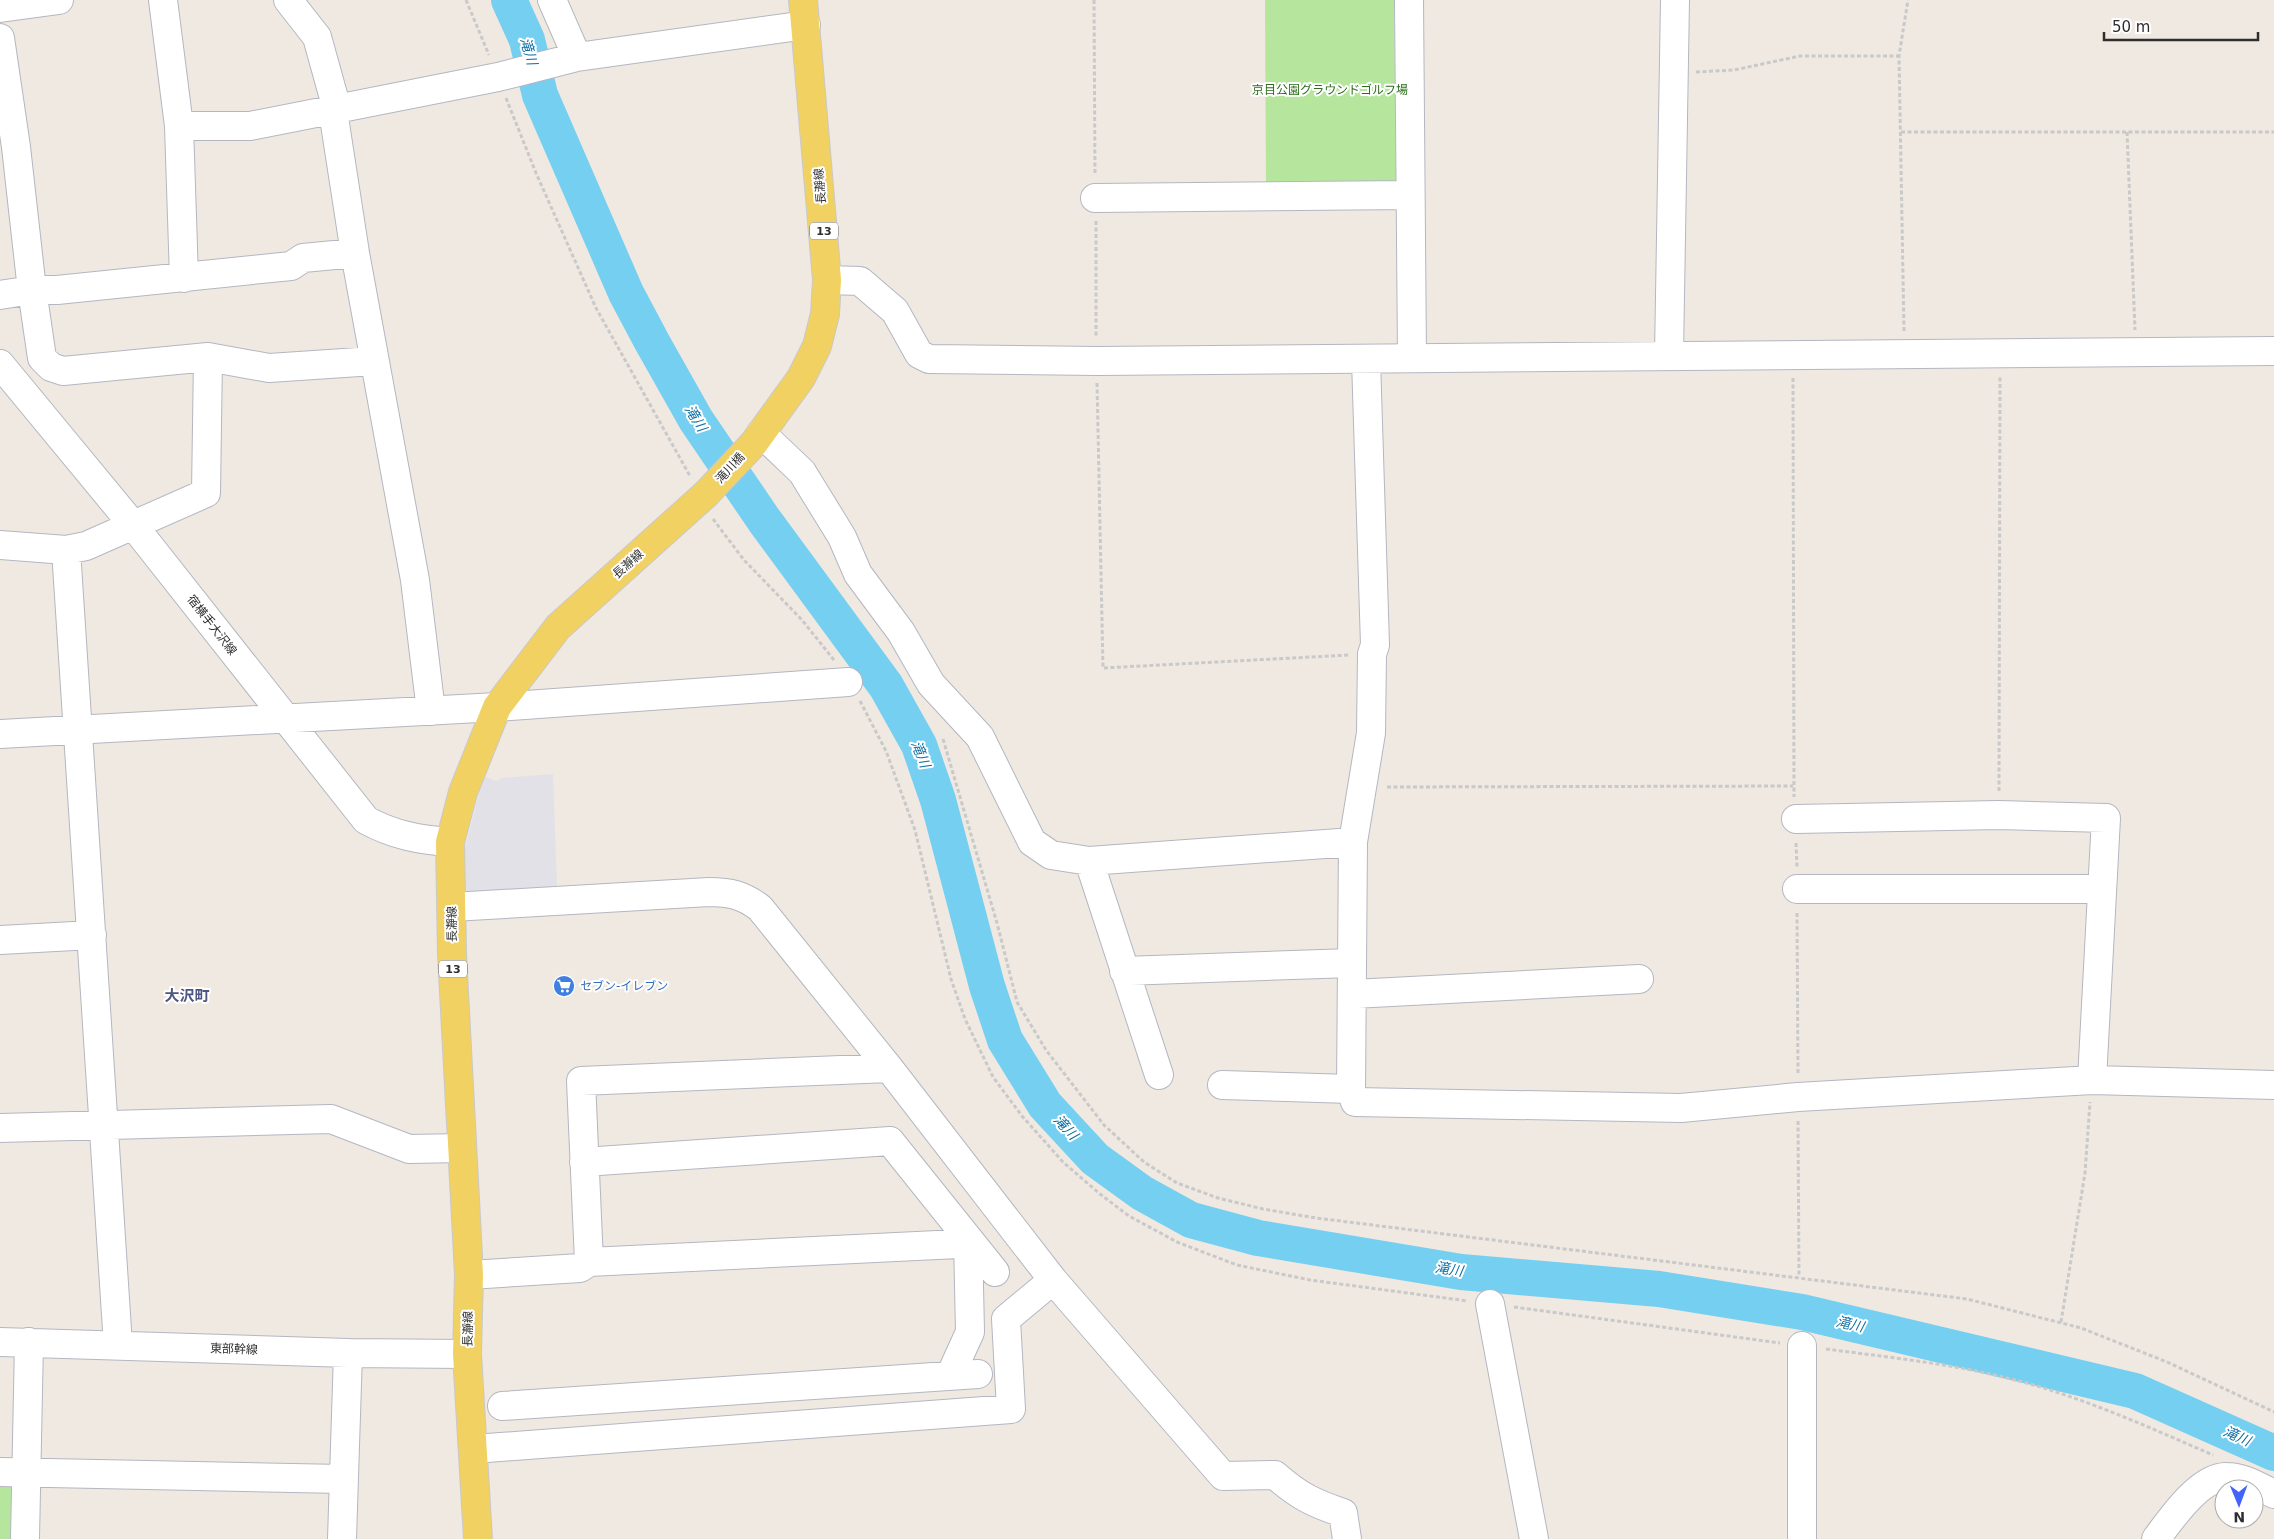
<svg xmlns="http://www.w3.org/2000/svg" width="2274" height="1539" font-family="'DejaVu Sans','Noto Sans JP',sans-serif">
  <rect width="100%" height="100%" fill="#efe9e1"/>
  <!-- industrial -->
  <path fill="#e3e1e8" d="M553 774 557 888 476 897 464 889 465 848 483 776 496 781 502 778Z"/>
  <!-- green -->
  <path fill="#b6e59e" d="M1265 0H1394L1396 180 1393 184 1266 185Z
    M0 1479H6L16 1491V1539H0Z"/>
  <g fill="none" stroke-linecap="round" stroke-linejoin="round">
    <!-- river -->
    <path stroke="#75cff0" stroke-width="36" d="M509 0 527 40 540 95 626 293 652 342 696 420 764 520 886 686 919 745 938 800 987 986 1005 1040 1045 1105 1095 1159 1142 1193 1191 1220 1258 1238 1461 1272 1659 1289 1802 1312 2135 1391 2274 1453"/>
    <!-- minor casing -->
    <g stroke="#b4b7c1" stroke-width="30">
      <path id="minor" d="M163 0 179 126 184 278
        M288 0 317 37 337 109
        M552 0 577 57
        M1409 0 1412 358
        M0 8 59 0
        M0 38 16 147 32 290 42 358 51 367 63 371 208 357 269 368 374 361
        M333 111 355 253 415 580 431 711
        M179 126H250L498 77 577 57 806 25
        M1095 198 1410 195
        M827 280 860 281 895 311 919 354 929 359 1097 361 2274 351
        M0 295 32 290H57L291 266 303 258 355 253
        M1669 355 1675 0
        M1366 360 1375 645 1372 654 1371 733 1353 842 1351 1089 1355 1102 1681 1108 1798 1097 2092 1080 2274 1085
        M0 364 133 525 366 820C393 835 420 840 450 842
        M761 433 802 472 842 537 858 574 901 632 931 684 980 737 1032 842 1051 855 1089 861 1353 842
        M0 545 66 550 86 546 206 493 208 357
        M66 550 118 1345
        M0 734 497 707 848 682
        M1796 819 1999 815 2106 818 2092 1080
        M1089 861 1159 1075
        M1797 889H2101
        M452 907 709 892C730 892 743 895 760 908L889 1068 1053 1280 1223 1476 1275 1475C1299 1496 1313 1503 1343 1513L1347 1539
        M0 940 92 935
        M1124 971 1351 963
        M1353 994 1639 979
        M1222 1085 1351 1089
        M0 1128 331 1119 409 1149 462 1148
        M584 1162 890 1141 995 1272
        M589 1262 958 1244 968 1239 970 1332 950 1376
        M469 1275 580 1268 589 1262 581 1081 889 1068
        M1490 1304 1534 1539
        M0 1342 348 1353 467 1354
        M1802 1346V1539
        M502 1406 978 1374
        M474 1449 1011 1409 1006 1319 1053 1280
        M0 1472 343 1479
        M25 1539 29 1342
        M342 1539 348 1353
        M2156 1539C2171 1519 2200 1476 2227 1477 2244 1477 2259 1487 2274 1494"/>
    </g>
    <!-- major casing -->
    <g stroke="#c9c9c9" stroke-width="30">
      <path id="major" d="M478 1539 467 1354 469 1275 452 954 450 842 463 792 497 707 558 627 706 494 754 443 801 378 817 346 825 314 827 280 803 0"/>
    </g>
    <!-- path -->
    <path stroke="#c9c9c9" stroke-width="3" stroke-dasharray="4 2.5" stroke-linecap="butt" d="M466 0 489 55
      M1094 0 1095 175
      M1696 72 1734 70 1800 56H1899
      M506 98 536 173 596 308 690 476
      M1901 132H2274
      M2127 132 2135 330
      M1096 221V337
      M1904 331 1899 56 1908 0
      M1793 378 1794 797
      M1097 383 1103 668 1349 655
      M713 519 744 560 802 620 834 660
      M860 701 886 751 915 830 951 979 965 1019 993 1077 1022 1116 1063 1162 1100 1194 1129 1216 1177 1242 1237 1265 1310 1280 1468 1301
      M943 739 997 923 1017 1002 1046 1050 1104 1125 1144 1162 1177 1183 1218 1198 1263 1209 1316 1218 1967 1299 2081 1328 2167 1362 2274 1412
      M1387 787 1793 786
      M1999 791 2000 375
      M1796 843 1797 867
      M1797 913 1798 1074
      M1798 1121 1799 1277
      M1514 1307 1780 1343
      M2061 1322 2085 1173 2090 1102
      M1826 1349C1886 1357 1947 1363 2007 1378 2078 1395 2146 1426 2213 1455"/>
    <!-- minor -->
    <use href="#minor" stroke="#fff" stroke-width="28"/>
    <!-- major -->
    <use href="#major" stroke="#f2d163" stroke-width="28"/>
  </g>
  <!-- icons -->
  <defs>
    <g id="supermarket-disc" transform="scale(1.125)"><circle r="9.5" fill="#3f7fe0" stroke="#fff"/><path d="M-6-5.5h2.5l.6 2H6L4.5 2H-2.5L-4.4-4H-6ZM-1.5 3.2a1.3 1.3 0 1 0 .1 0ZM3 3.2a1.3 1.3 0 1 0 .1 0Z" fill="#fff"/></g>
  </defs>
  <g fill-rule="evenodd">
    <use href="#supermarket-disc" x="564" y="986"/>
  </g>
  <g text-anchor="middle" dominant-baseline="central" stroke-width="4" stroke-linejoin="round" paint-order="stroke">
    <!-- shield labels -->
    <g fill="#fff" stroke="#6d6d6d" stroke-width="1">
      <rect x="810" y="222.5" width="28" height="17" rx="4"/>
      <rect x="439" y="960.5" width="28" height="17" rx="4"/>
    </g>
    <g font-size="11" font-weight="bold" fill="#2e2e2e">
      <text x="824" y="231">13</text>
      <text x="453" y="969">13</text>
    </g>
    <!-- park labels -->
    <g font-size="12" fill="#2c6e1b" stroke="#fff">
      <text x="1330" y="90">京目公園グラウンドゴルフ場</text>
    </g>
    <!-- street labels -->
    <g font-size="12" fill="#2e2e2e" stroke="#fff">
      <text transform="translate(820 186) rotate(-95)">長瀞線</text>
      <text transform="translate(730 468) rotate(-47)">滝川橋</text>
      <text transform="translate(628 564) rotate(-42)">長瀞線</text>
      <text transform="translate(212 625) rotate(52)">宿横手大沢線</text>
      <text transform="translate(452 924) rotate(-91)">長瀞線</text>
      <text transform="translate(468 1329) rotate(-89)">長瀞線</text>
      <text transform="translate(234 1349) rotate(2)">東部幹線</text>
    </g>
    <!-- shop labels -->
    <g font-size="12" fill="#366cbe" stroke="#fff" text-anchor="start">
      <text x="580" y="986">セブン-イレブン</text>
    </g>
    <!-- water labels -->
    <g font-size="14" font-style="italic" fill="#0d6fa3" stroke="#fff">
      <text transform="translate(529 51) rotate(74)">滝川</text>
      <text transform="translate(696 418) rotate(58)">滝川</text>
      <text transform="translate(921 754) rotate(68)">滝川</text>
      <text transform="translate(1066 1127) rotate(47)">滝川</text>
      <text transform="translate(1449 1269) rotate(9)">滝川</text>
      <text transform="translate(1850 1324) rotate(13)">滝川</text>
      <text transform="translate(2237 1436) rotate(24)">滝川</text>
    </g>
    <!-- quarter labels -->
    <g font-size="15" font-weight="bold" fill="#4d5680" stroke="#fff">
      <text x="187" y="996">大沢町</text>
    </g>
  </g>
  <!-- north arrow -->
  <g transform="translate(2239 1504) rotate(179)"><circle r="24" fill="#ffffff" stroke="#ababab"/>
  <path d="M0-4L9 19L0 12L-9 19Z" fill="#4264fb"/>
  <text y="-8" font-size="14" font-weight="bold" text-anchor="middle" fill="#2e2e2e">N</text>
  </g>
  <!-- scale -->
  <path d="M2104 32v8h154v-8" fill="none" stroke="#2e2e2e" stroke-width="2.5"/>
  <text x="2112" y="32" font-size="15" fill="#2e2e2e" stroke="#ffffff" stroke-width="4" paint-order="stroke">50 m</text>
</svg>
